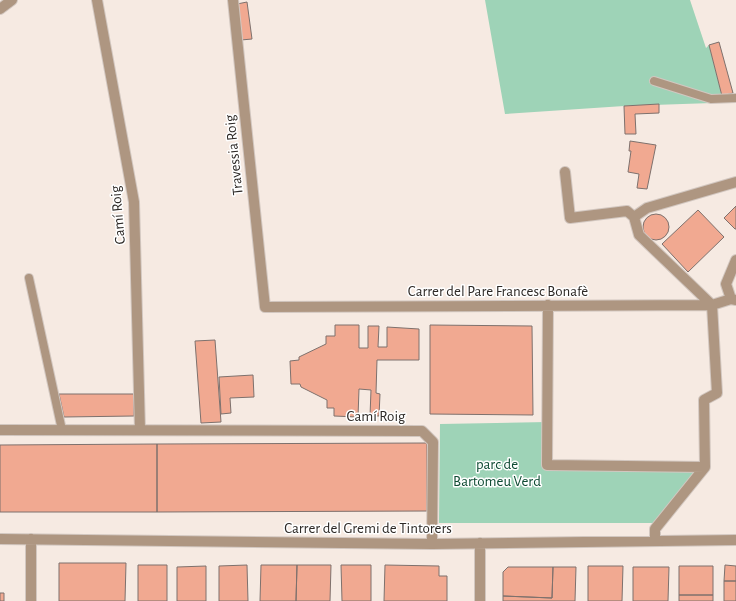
<svg xmlns="http://www.w3.org/2000/svg" width="736" height="601" font-family="'Alegreya Sans',sans-serif">
  <rect width="100%" height="100%" fill="#f6eae2"/>
  <!-- green -->
  <path fill="#9ed3b7" d="M485 0H690L706 48 709 45 722 96 712 103 624 106 505 114Z
    M548 422 547 464 705 467 660 523H439L440 424Z"/>
  <!-- building -->
  <path fill="#f1a991" stroke="#7e716d" d="M247 2 252 39 241 40 237 4Z
    M719 42 733 93 722 96 709 45Z
    M659 104V113L635 114 636 134H625L624 106Z
    M630 141 656 145 647 189 637 188 639 174 628 172 631 151H629Z
    M736 206V229H735L724 218Z
    M698 210 724 237 688 272 662 244Z
    M643 227a13 13 0 1 1 26 0a13 13 0 1 1-26 0Z
    M335 325H359V348H368V326H379L378 347H387V327L419 329V360H377L376 393 380 394 379 416H370L371 390 359 389 358 417 334 416V408H327V400L301 387 300 384H291L290 361 299 360V357L326 344V336H335Z
    M430 325 532 326 533 415 430 414Z
    M215 340 221 422 201 423 195 341Z
    M253 375 254 397 230 398 231 413 221 414 219 377Z
    M59 394H134V416L64 417Z
    M427 443V511L157 512V444Z
    M157 444V512H0V445Z
    M59 563H126L125 601H59Z
    M138 565H167V601H138Z
    M247 565 248 601H219V566Z
    M261 565H297L296 601H260Z
    M297 565H331L330 601H296Z
    M341 565H371V601H342Z
    M385 565 439 566V576H447V601H384Z
    M725 565 736 566V581H724Z
    M206 566V601H177V567Z
    M588 566H623L622 601H588Z
    M679 566H713V595H679Z
    M508 567H553L552 598 503 596V572Z
    M553 567H576L575 601H503V596L552 598Z
    M633 567H669L668 601H633Z
    M724 581H736V601H724Z
    M0 593H4V601H0Z
    M679 595H713V601H679Z"/>
  <g fill="none" stroke-linecap="round" stroke-linejoin="round">
    <!-- lane casing -->
    <g stroke="#d2c7c0" stroke-width="10">
      <path id="lane" d="M654 81 711 99 736 98
        M29 278 62 430"/>
    </g>
    <!-- street casing -->
    <g stroke="#d2c7c0" stroke-width="12">
      <path id="street" d="M97 0 134 202 140 430
        M233 0 265 307 712 305 731 299
        M0 9 12 0
        M565 172 570 218 627 211 634 217
        M736 260 726 284 731 299 736 300
        M548 305 547 465 705 467
        M0 430 422 431 433 442 432 544
        M0 539 432 544 736 540
        M655 541V529L705 467 704 400 717 393 712 305 639 235 634 217 647 208 736 182
        M31 601V539
        M480 601V543"/>
    </g>
    <!-- lane -->
    <use href="#lane" stroke="#ae9681" stroke-width="8"/>
    <!-- street -->
    <use href="#street" stroke="#ae9681" stroke-width="10"/>
  </g>
  <g text-anchor="middle" dominant-baseline="central" stroke-width="3" stroke-linejoin="round" paint-order="stroke">
    <!-- street labels -->
    <g font-size="15" fill="#2d2926" stroke="#fff">
      <text transform="translate(234 155) rotate(-96)">Travessia Roig</text>
      <text transform="translate(118 215) rotate(-95)">Camí Roig</text>
      <text x="498" y="291">Carrer del Pare Francesc Bonafè</text>
      <text x="376" y="416">Camí Roig</text>
      <text x="368" y="528">Carrer del Gremi de Tintorers</text>
    </g>
    <!-- park labels -->
    <g font-size="15" fill="#0e4b33" stroke="#fff">
      <text x="497" y="464">parc de<tspan x="497" dy="17">Bartomeu Verd</tspan></text>
    </g>
  </g>
</svg>
